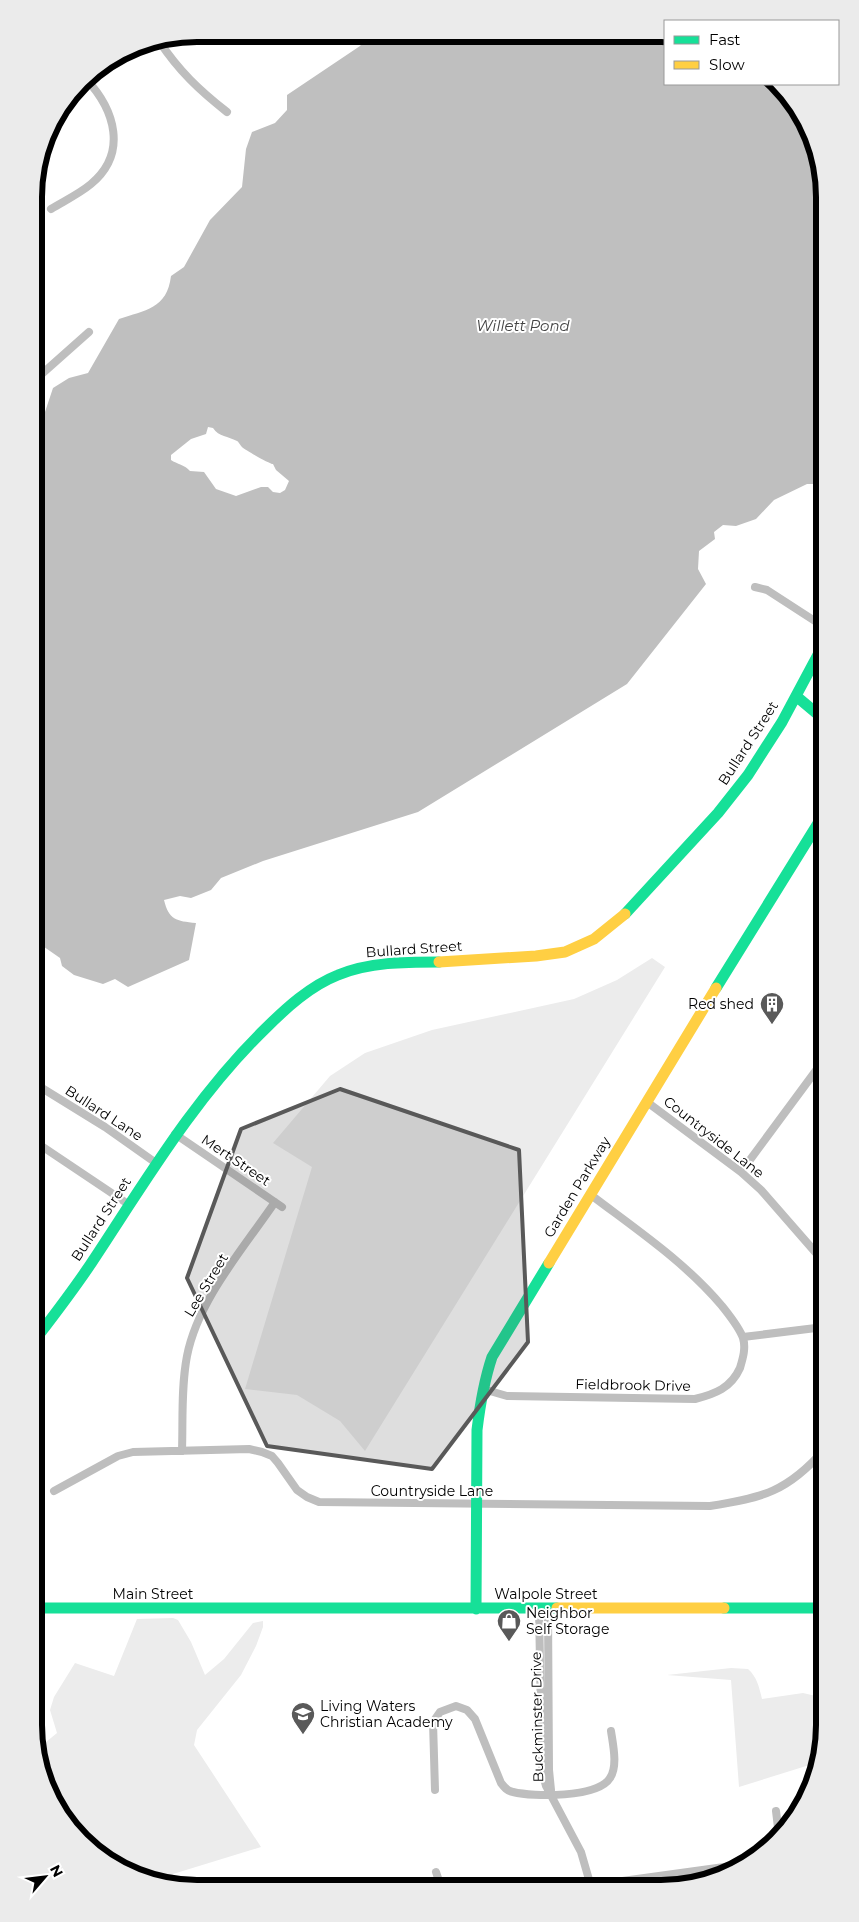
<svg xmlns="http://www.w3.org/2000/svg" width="859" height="1922" font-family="Montserrat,sans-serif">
  <rect width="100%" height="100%" fill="#fff"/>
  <!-- green -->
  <path fill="#ececec" d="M652 958 665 967 365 1451 340 1421 297 1395 245 1389 312 1167 273 1143 330 1076 365 1053 432 1030 574 999 617 980Z
    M173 1618 178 1620 191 1642 205 1675 224 1659 253 1623 263 1621V1627L256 1646 241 1675 197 1730 194 1745 261 1847 173 1874 168 1885H166L89 1847 56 1807 39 1767V1743L46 1742 57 1733 50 1710 54 1697 75 1663 114 1676 137 1619Z
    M731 1668 748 1669C757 1677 759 1687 762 1699L803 1693 820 1697 825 1691V1736L819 1762 739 1787 731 1680 667 1675Z"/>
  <!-- water -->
  <path fill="#bfbfbf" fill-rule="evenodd" d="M369 35 665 37V84H778L798 107 820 155 821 484H807L774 500 756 519 736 526 723 525 714 532 715 539 699 551 698 569 706 584 627 684 418 812 263 861 221 878 211 890 191 898 180 896 164 900C169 920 176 921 196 923L189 960 128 987 115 979 103 984 74 975 62 966 60 958 37 942 35 422 45 412 53 388 69 378 88 373 119 319C145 310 167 309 171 276L184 267 210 220 242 187 246 149 252 132 275 123 287 110V95L360 46ZM208 427 213 428C219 437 228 436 237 441 238 441 241 446 242 447 245 450 270 464 273 464L276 470 289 481 285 490 280 493 273 492 268 487H261L236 496 216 489 204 472 190 471C185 465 177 464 171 460V455L191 439 206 434Z"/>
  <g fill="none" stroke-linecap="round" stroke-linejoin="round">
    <!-- street -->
    <path stroke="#bebebe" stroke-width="8" d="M159 41C179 71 199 90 227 112
      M51 209C64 201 79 194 91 184 128 153 115 110 86 79
      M35 380 89 332
      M755 587 767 590 821 625
      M37 1085 105 1127 156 1163
      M647 1102 741 1172 761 1190 823 1261
      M175 1134 282 1207
      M37 1143 128 1204
      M741 1172 823 1061
      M743 1337 824 1327
      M483 1389 507 1396 695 1399C715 1394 731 1388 740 1368 743 1358 746 1348 743 1338 739 1327 729 1315 722 1306 685 1262 637 1230 591 1195
      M182 1451C183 1420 181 1387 187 1356 198 1300 243 1249 275 1202
      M54 1491 118 1456 133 1452 249 1449 262 1452 272 1456 278 1463 297 1490 307 1497 319 1502 710 1506C763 1498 788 1491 824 1450
      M539 1609 542 1771 546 1786 581 1852 590 1883
      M548 1609 549 1770 551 1790
      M435 1790 433 1722 440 1712 456 1706 467 1710 475 1719 501 1783C504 1787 507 1791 513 1792 533 1797 598 1798 610 1778 618 1766 613 1745 611 1731
      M776 1811 779 1836
      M436 1872 440 1884
      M608 1883 746 1864"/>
    <!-- fast -->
    <path stroke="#16e098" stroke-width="11" d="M796 696 821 717
      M625 914 718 813 748 775 782 722 821 649
      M716 988 822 817
      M38 1336C58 1310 78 1284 96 1256 148 1177 197 1095 265 1029 286 1008 310 986 338 975 369 962 405 962 439 962
      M39 1608H557
      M724 1608H824
      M476 1609 477 1430C480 1405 484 1381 492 1357L549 1263"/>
    <!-- slow -->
    <path stroke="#ffcf43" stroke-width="11" d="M439 962 536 956 565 952 594 939 625 914
      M549 1263 716 988
      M557 1608H724"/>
  </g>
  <!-- marked area -->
  <path fill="#595959" fill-opacity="0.2" stroke="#595959" stroke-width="4" stroke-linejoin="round" d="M340 1089 519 1150 528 1342 432 1469 267 1446 187 1278 241 1129Z"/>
  <!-- icons -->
  <defs>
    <g id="building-pin" transform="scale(1.25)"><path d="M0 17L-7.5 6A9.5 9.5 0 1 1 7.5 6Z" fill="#595959" stroke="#fff"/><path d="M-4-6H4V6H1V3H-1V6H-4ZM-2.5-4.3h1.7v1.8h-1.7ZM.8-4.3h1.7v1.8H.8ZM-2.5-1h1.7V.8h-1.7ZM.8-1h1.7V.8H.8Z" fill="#fff"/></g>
    <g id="shop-pin" transform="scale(1.25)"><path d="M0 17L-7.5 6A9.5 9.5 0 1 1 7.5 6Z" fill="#595959" stroke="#fff"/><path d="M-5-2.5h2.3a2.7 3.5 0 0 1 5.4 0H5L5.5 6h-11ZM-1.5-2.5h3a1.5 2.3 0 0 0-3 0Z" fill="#fff"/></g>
    <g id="school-pin" transform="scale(1.25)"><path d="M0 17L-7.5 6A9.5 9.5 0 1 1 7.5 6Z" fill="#595959" stroke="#fff"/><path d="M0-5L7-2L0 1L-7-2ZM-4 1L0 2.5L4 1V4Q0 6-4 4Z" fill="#fff"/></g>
  </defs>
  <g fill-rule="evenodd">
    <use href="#building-pin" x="772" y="1004"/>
    <use href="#shop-pin" x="509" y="1621"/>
    <use href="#school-pin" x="303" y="1714"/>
  </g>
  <g text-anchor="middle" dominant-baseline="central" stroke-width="4" stroke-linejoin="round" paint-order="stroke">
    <!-- street labels -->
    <g font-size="14" fill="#000" stroke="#fff">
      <text transform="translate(748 743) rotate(-57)">Bullard Street</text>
      <text transform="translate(414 949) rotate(-4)">Bullard Street</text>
      <text transform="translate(104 1113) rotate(33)">Bullard Lane</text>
      <text transform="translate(714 1137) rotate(38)">Countryside Lane</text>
      <text transform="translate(236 1160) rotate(34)">Mert Street</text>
      <text transform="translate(577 1187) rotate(-59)">Garden Parkway</text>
      <text transform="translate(101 1219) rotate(-57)">Bullard Street</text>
      <text transform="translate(206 1285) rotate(-59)">Lee Street</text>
      <text transform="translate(633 1385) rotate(1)">Fieldbrook Drive</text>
      <text x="432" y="1491">Countryside Lane</text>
      <text x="153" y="1594">Main Street</text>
      <text x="546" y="1594">Walpole Street</text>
      <text transform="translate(537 1717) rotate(-91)">Buckminster Drive</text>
    </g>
    <!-- poi labels -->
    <g font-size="14" fill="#000" stroke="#fff" text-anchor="start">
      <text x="754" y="1004" text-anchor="end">Red shed</text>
      <text x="526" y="1613">Neighbor<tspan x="526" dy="16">Self Storage</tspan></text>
      <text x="320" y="1706">Living Waters<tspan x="320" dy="16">Christian Academy</tspan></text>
    </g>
    <!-- water labels -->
    <g font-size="15" font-style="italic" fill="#444" stroke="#fff">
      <text x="523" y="325">Willett Pond</text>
    </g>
  </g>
  <!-- crop -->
  <path d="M0 0H859V1922H0ZM197 42H661A155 155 0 0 1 816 197V1725A155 155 0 0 1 661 1880H197A155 155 0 0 1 42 1725V197A155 155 0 0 1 197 42Z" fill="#ebebeb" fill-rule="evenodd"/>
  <path fill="none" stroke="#000" stroke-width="6" d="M197 42H661A155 155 0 0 1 816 197V1725A155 155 0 0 1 661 1880H197A155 155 0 0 1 42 1725V197A155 155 0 0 1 197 42Z"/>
  <!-- legend -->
  <rect x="664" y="20" width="175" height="65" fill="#ffffff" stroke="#999999"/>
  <rect x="674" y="36" width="25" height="8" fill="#16e098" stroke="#999999"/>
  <text x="709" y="45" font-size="15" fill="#000000">Fast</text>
  <rect x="674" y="61" width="25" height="8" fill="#ffcf43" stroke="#999999"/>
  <text x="709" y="70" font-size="15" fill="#000000">Slow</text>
  <!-- north arrow -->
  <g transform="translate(45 1877) rotate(62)" stroke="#ffffff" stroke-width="4" paint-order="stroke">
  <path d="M0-4L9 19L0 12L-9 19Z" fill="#000000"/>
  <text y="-8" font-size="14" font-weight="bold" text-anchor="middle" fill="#000000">N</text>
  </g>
</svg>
